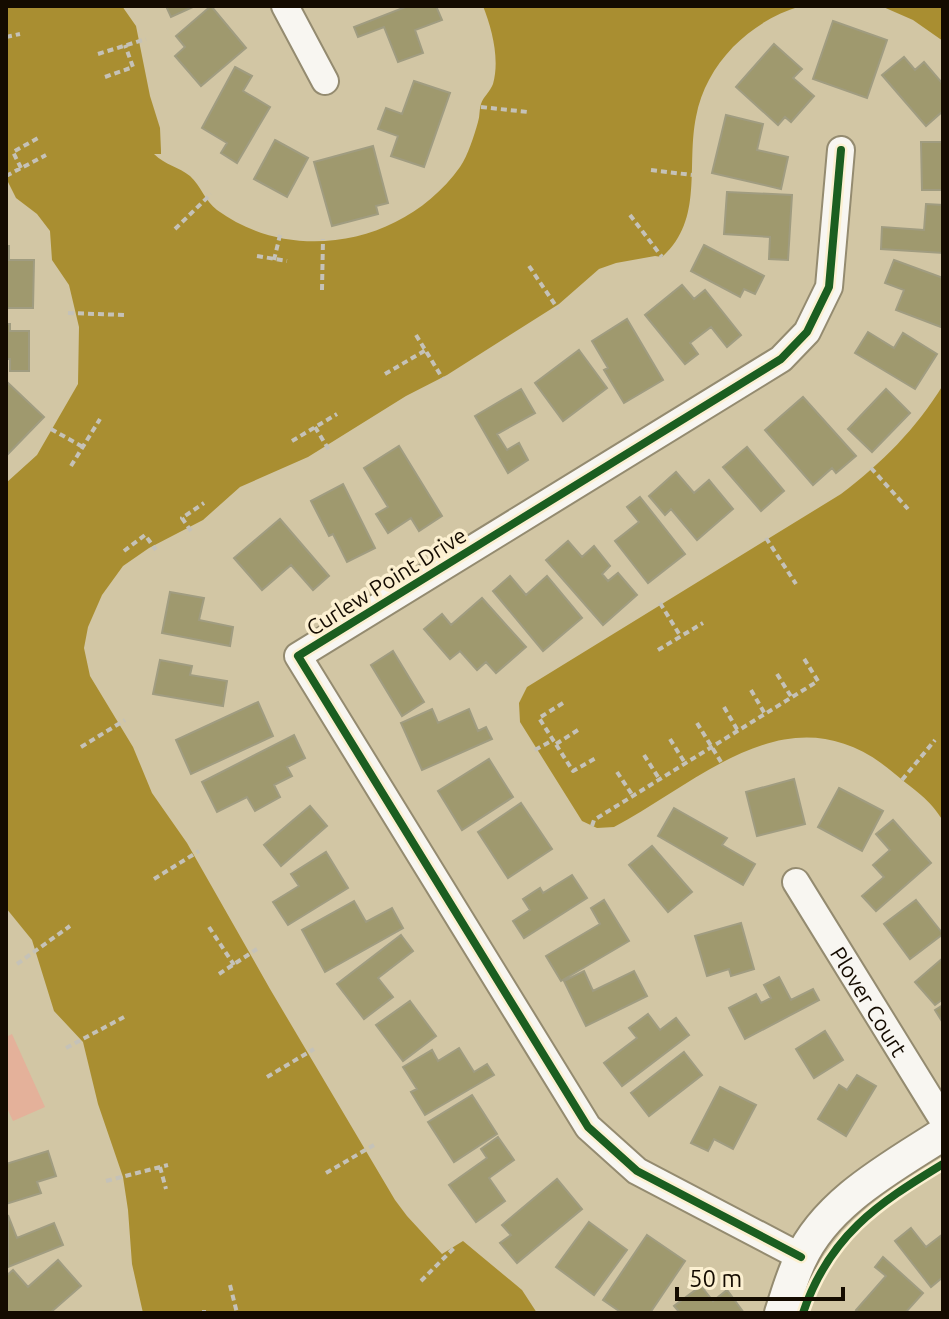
<svg xmlns="http://www.w3.org/2000/svg" width="949" height="1319" font-family="Ubuntu,sans-serif">
  <rect width="100%" height="100%" fill="#d2c6a4"/>
  <!-- green -->
  <path fill="#e4b19a" d="M12 1034 45 1107 13 1121 6 1106V1037Z"/>
  <!-- water -->
  <path fill="#a98e31" d="M6 6H122L136 26 150 96 160 128 161 151V154H154C165 165 179 167 190 176 201 186 205 201 217 210 294 266 405 244 460 167 468 155 474 136 478 122 480 116 479 110 481 104 483 97 490 92 493 84 500 59 492 29 483 6H801C774 14 752 28 733 47 714 67 701 90 696 117 686 166 704 220 662 257L655 256 616 263 599 269 559 304 447 375 406 396 308 457 240 487 203 520 149 548 123 566 102 595 88 627 84 648 90 676 133 747 152 793 187 843 270 989 395 1200 407 1216 442 1254 463 1241 522 1290 537 1313H143L132 1264 128 1210 123 1177 98 1104 83 1042 54 1011 32 940 6 908V483L37 455 78 384 79 327 69 285 52 260 50 231 37 214 16 198 6 178Z
    M881 6H943V41L913 20Z
    M943 385V821C929 798 915 791 895 774 793 686 704 779 614 827L597 828 582 821 520 722 519 703 527 687 841 494C882 463 916 429 943 385Z"/>
  <!-- building -->
  <path fill="#9f996e" stroke="#a09c80" stroke-width="2" d="M166 6H195L171 17Z
    M211 6 246 48 201 86 175 56 185 47 176 36Z
    M408 6H436L442 20 415 30 423 53 398 62 384 27 358 37 354 27Z
    M833 21 887 40 867 98 813 79Z
    M774 44 802 69 793 78 814 96 791 122 785 117 778 125 736 87Z
    M904 57 915 70 924 62 943 84V111L926 126 882 75Z
    M235 67 252 76 243 91 270 107 237 163 221 153 227 143 202 128Z
    M414 81 450 93 424 167 391 156 398 136 378 129 386 108 402 114Z
    M726 115 763 124 757 150 788 157 781 189 712 173Z
    M275 140 308 158 287 197 254 179Z
    M921 142H943V190H922Z
    M373 146 388 203 376 206 378 214 332 226 314 162Z
    M727 192 792 195 788 260 769 259 770 237 724 234Z
    M926 204 943 205V253L881 249 882 227 924 230Z
    M704 245 764 276 755 294 744 289 740 297 691 271Z
    M6 246H9V260H34L33 308H6Z
    M894 260 943 278 941 327 896 310 904 290 885 283Z
    M682 285 694 299 705 290 741 335 727 347 711 327 690 343 698 354 685 364 645 315Z
    M627 319 663 380 624 403 604 370 608 368 592 341Z
    M6 324H10V331H29V371H10V359H6Z
    M868 332 894 348 903 333 937 354 915 389 855 353Z
    M579 350 607 388 563 421 535 383Z
    M6 381 44 417 6 456Z
    M521 389 535 413 497 434 507 450 519 443 528 460 508 473 475 416Z
    M886 389 910 413 872 452 848 429Z
    M803 397 856 456 836 473 832 468 813 485 765 430Z
    M399 446 442 516 419 531 411 518 388 533 376 514 388 507 364 468Z
    M747 447 784 491 761 511 723 467Z
    M676 472 694 493 709 480 733 509 697 540 671 509 665 515 649 496Z
    M343 484 375 548 347 562 333 534 329 536 311 501Z
    M640 497 685 554 648 583 615 541 639 522 627 507Z
    M280 519 329 576 313 590 291 565 262 590 234 558Z
    M568 541 582 557 594 546 610 566 602 574 608 581 618 573 637 595 603 625 546 560Z
    M510 576 526 595 547 576 582 618 543 651 493 591Z
    M170 592 204 598 199 620 233 627 230 646 162 633Z
    M482 598 526 647 496 673 486 662 477 670 460 651 450 659 424 629 442 614 451 625Z
    M393 651 424 702 402 716 371 665Z
    M160 660 192 666 190 675 227 681 223 706 153 694Z
    M258 702 273 736 191 774 176 740Z
    M432 709 438 723 469 709 478 731 486 727 492 739 422 770 401 723Z
    M294 735 305 758 287 767 292 776 274 785 280 797 255 811 247 797 217 812 202 782Z
    M489 759 513 797 462 830 438 791Z
    M794 779 805 824 757 836 746 792Z
    M839 788 883 811 862 851 818 827Z
    M521 803 552 849 508 878 478 832Z
    M310 806 327 826 281 866 264 845Z
    M674 808 727 838 722 845 755 864 743 885 658 836Z
    M893 820 931 863 876 911 862 896 884 877 873 865 890 850 876 834Z
    M652 846 692 892 668 912 629 865Z
    M326 852 348 888 288 925 273 902 299 886 291 874Z
    M572 875 587 898 524 938 513 921 530 910 523 899 540 888 543 893Z
    M604 900 629 941 561 981 546 956 600 924 591 908Z
    M916 900 943 934 910 959 884 924Z
    M354 901 366 922 392 908 403 928 325 972 302 930Z
    M741 923 754 969 731 976 729 969 707 976 695 936Z
    M401 935 413 951 378 978 393 997 364 1019 337 984Z
    M943 958V999L935 1005 915 982Z
    M584 971 593 991 634 971 647 996 586 1026 564 981Z
    M779 977 791 1000 813 989 819 1000 745 1039 729 1008 756 994 761 1003 771 998 764 985Z
    M410 1001 436 1036 403 1061 376 1025Z
    M943 1005V1023L935 1010Z
    M648 1014 660 1030 676 1018 689 1035 622 1086 604 1063 637 1038 629 1028Z
    M825 1031 843 1060 814 1078 796 1049Z
    M459 1048 474 1072 487 1064 494 1075 425 1115 411 1092 417 1089 403 1067 432 1050 438 1061Z
    M684 1052 702 1075 649 1116 631 1093Z
    M857 1075 876 1086 846 1136 818 1119 839 1085 847 1090Z
    M720 1087 756 1105 733 1149 714 1139 708 1151 691 1143Z
    M472 1095 497 1134 454 1162 428 1122Z
    M498 1137 514 1160 489 1178 505 1201 476 1222 449 1185 487 1158 481 1149Z
    M48 1151 56 1176 37 1182 41 1193 6 1204V1164Z
    M557 1179 582 1209 517 1263 500 1243 511 1235 502 1225Z
    M8 1215 17 1238 54 1223 63 1245 8 1267Z
    M589 1222 627 1250 594 1295 556 1267Z
    M911 1228 926 1247 943 1234V1277L931 1287 895 1241Z
    M647 1235 685 1261 650 1313H622L603 1300Z
    M883 1257 923 1293 905 1313H860L856 1310 886 1276 875 1267Z
    M58 1260 81 1286 50 1313 36 1311 6 1313V1276L13 1270 28 1287Z
    M701 1286 713 1301 727 1290 744 1313H680L674 1306Z"/>
  <g fill="none" stroke-linecap="round" stroke-linejoin="round">
    <!-- minor casing -->
    <g stroke="#948b70" stroke-width="30">
      <g id="minor">
        <path d="M285 6 325 81"/>
        <path id="s1" d="M796 882 943 1120"/>
        <path d="M801 1257 637 1171 588 1127 298 656 781 359 807 332 829 287 841 150"/>
      </g>
    </g>
    <!-- tertiary casing -->
    <g stroke="#948b70" stroke-width="36">
      <path id="tertiary" d="M781 1313C787 1295 792 1277 800 1260 826 1202 892 1167 943 1134"/>
    </g>
    <!-- path -->
    <path stroke="#c5c2b8" stroke-width="4" stroke-dasharray="6 4" stroke-linecap="butt" d="M6 37 20 34
      M98 54 146 39
      M105 77 133 67 125 45
      M481 107 528 112
      M21 168 13 152 40 137
      M651 170 692 175
      M6 176 46 155
      M630 215 662 257
      M175 229 211 194
      M257 256 287 261
      M274 260 280 235
      M529 266 558 309
      M322 290 323 239
      M68 313 126 315
      M416 335 443 379
      M385 374 426 350
      M315 427 329 450
      M51 429 83 447
      M292 441 337 414
      M71 466 100 419
      M871 468 908 509
      M191 531 182 518 204 503
      M766 538 796 584
      M124 551 145 535 156 550
      M660 603 681 637
      M658 650 703 623
      M777 674 792 698
      M751 690 765 714
      M563 703 539 718 573 771 596 758
      M724 707 738 731
      M697 723 721 762
      M670 739 685 763
      M556 744 578 730
      M81 747 125 720
      M535 750 553 740
      M644 755 660 780
      M617 772 633 796
      M902 780 935 740
      M592 826 594 820 818 681 803 657
      M154 879 199 851
      M209 927 234 965
      M17 964 70 926
      M219 974 257 949
      M66 1048 124 1017
      M267 1077 314 1049
      M160 1167 166 1189
      M326 1173 374 1145
      M106 1181 168 1165
      M421 1281 456 1246
      M230 1285 237 1313
      M204 1310V1313"/>
    <!-- minor -->
    <use href="#minor" stroke="#f8f6f1" stroke-width="26"/>
    <!-- tertiary -->
    <use href="#tertiary" stroke="#f8f6f1" stroke-width="32"/>
    <!-- cycleway casing -->
    <g stroke="#fcf0d1" stroke-width="13">
      <path id="cycleway" d="M801 1257 637 1171 588 1127 298 656 781 359 807 332 829 287 841 150
        M803 1313C829 1236 877 1204 943 1164"/>
    </g>
    <!-- cycleway -->
    <use href="#cycleway" stroke="#1b5e20" stroke-width="8"/>
  </g>
  <g text-anchor="middle" dominant-baseline="central" stroke-width="7" stroke-linejoin="round" paint-order="stroke">
    <!-- street labels -->
    <g font-size="22" fill="#140b00" stroke="#fcf0d1">
      <text transform="translate(386 581) rotate(-32)">Curlew Point Drive</text>
      <text stroke="none"><textPath href="#s1" startOffset="140">Plover Court</textPath></text>
    </g>
  </g>
  <!-- border -->
  <rect width="949" height="1319" fill="none" stroke="#140b00" stroke-width="16"/>
  <!-- scale -->
  <path d="M677 1287v12h166v-12" fill="none" stroke="#140b00" stroke-width="4"/>
  <text x="689" y="1287" font-size="24" fill="#140b00" stroke="#fcf0d1" stroke-width="6" paint-order="stroke">50 m</text>
</svg>
